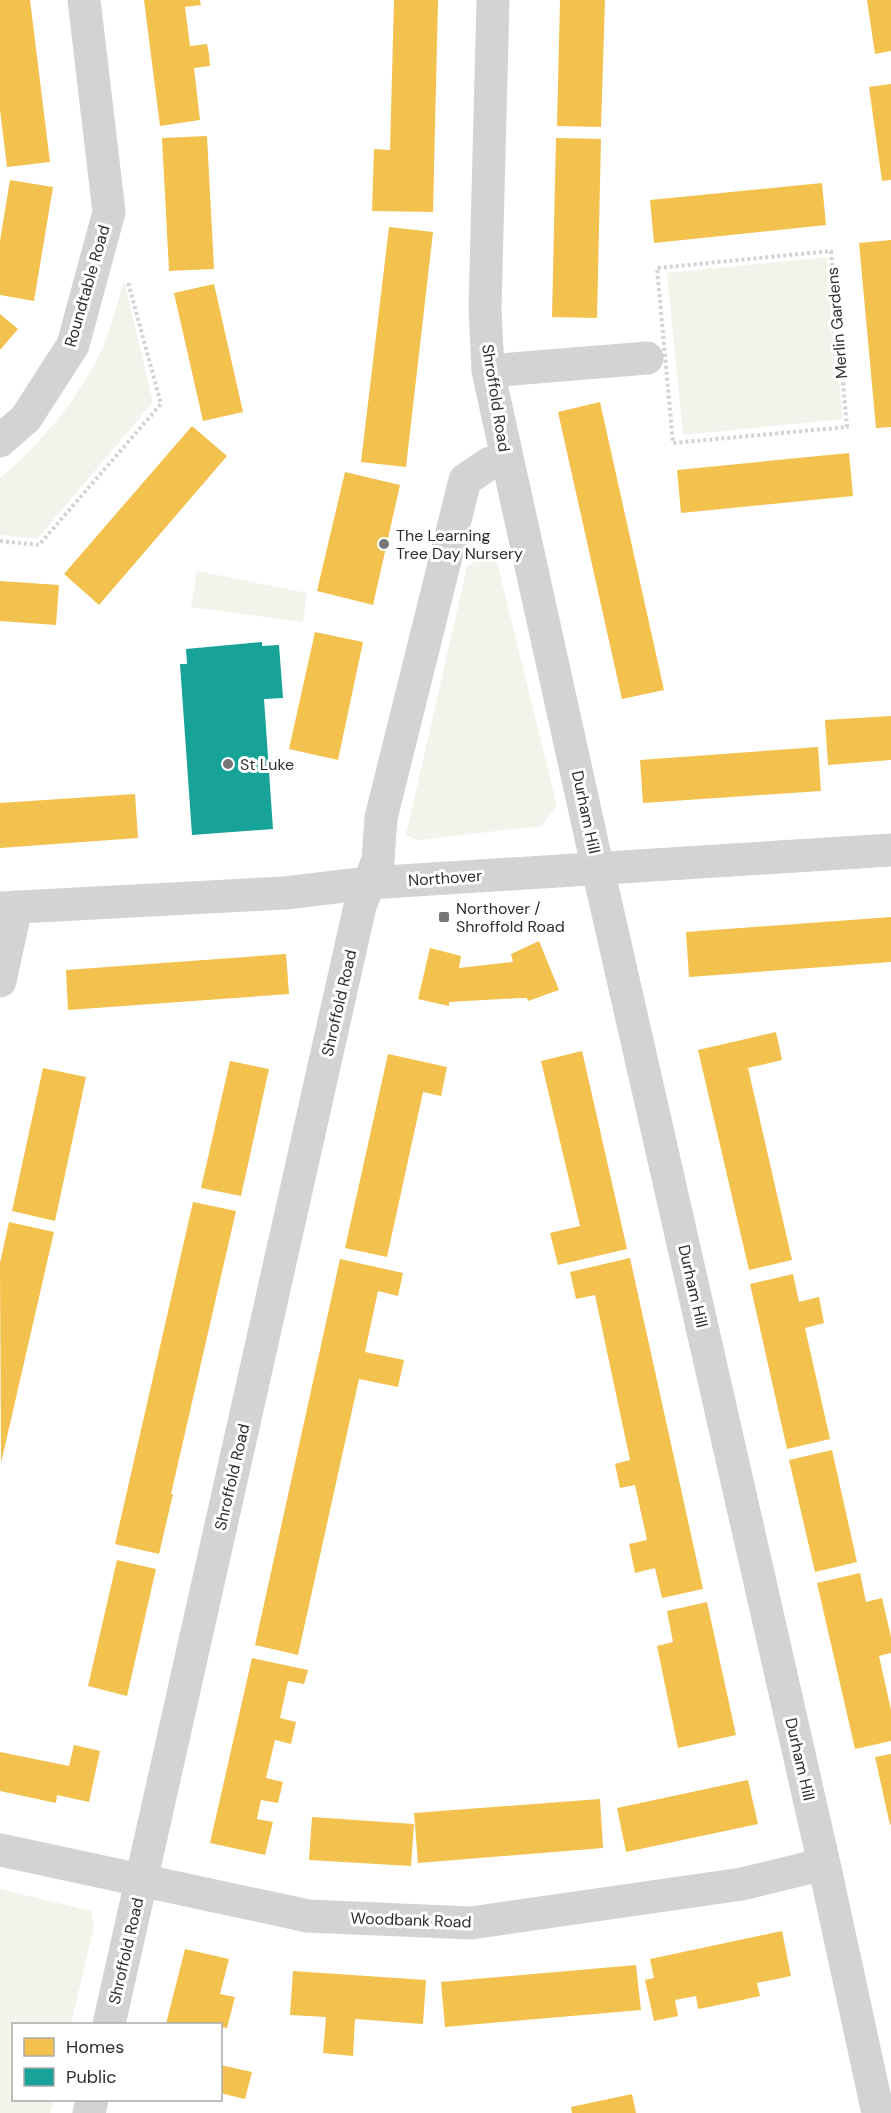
<svg xmlns="http://www.w3.org/2000/svg" width="891" height="2113" font-family="'DM Sans',sans-serif">
  <rect width="100%" height="100%" fill="#fff"/>
  <!-- green -->
  <path fill="#f0f4eb" d="M827 257 843 419 683 435 667 273Z
    M124 281 153 402 37 539 0 535V478C41 444 81 396 103 347 112 326 117 303 124 281Z
    M483 556 496 558 557 806 541 826 417 840 406 835 467 567Z
    M197 571 307 593 303 622 191 607Z
    M0 1889 91 1911 94 1927 71 2024H14V2100H54L50 2113H0Z"/>
  <!-- homes -->
  <path fill="#f2c14e" d="M0 0H30L50 162 7 167 0 110Z
    M144 0H200L201 5 185 7 190 46 207 44 209 54 210 66 194 68 200 120 160 126Z
    M394 0H438L433 212 372 211 374 149 390 150Z
    M560 0H605L601 127 557 126Z
    M867 0H891V51L875 54Z
    M891 84V180L882 181 869 87Z
    M207 136 214 269 169 271 162 138Z
    M556 138 601 139 597 318 552 317Z
    M10 180 53 187 34 301 0 295V241Z
    M822 183 826 225 654 243 650 200Z
    M389 227 433 232 406 467 361 462Z
    M891 240V427L876 428 859 243Z
    M214 284 243 412 203 421 174 293Z
    M0 314 18 329 0 350Z
    M600 402 664 690 622 699 558 412Z
    M192 426 227 456 99 605 64 574Z
    M849 453 853 496 681 513 677 470Z
    M345 472 400 485 373 605 317 591Z
    M0 581 59 585 56 625 0 621Z
    M315 632 363 642 338 760 289 749Z
    M891 716V760L828 765 825 720Z
    M818 747 821 791 643 803 640 760Z
    M135 794 138 838 0 848V803Z
    M891 917V962L689 977 686 932Z
    M539 941 559 990 528 1001 527 998H519L449 1002V1006L418 999 430 948 461 956 459 968 513 962 511 954Z
    M286 954 289 994 68 1010 66 970Z
    M776 1032 782 1060 748 1068 792 1260 749 1270 698 1050Z
    M582 1051 627 1249 558 1265 550 1233 580 1226 541 1061Z
    M388 1054 447 1067 441 1096 423 1092 387 1257 345 1248Z
    M230 1061 269 1069 241 1196 201 1188Z
    M43 1068 86 1077 55 1221 12 1211Z
    M193 1202 236 1211 171 1494H173L159 1554 115 1544Z
    M9 1222 54 1232 1 1463 0 1263Z
    M630 1258 703 1589 662 1598 655 1568 635 1573 629 1544 647 1540 635 1485 620 1488 615 1464 630 1460 595 1295 576 1299 570 1272Z
    M340 1259 403 1273 398 1296 378 1291 365 1352 404 1360 398 1387 359 1379 298 1655 255 1645Z
    M793 1274 799 1302 819 1297 824 1323 805 1328 830 1439 787 1449 750 1284Z
    M832 1450 857 1562 815 1572 789 1460Z
    M117 1560 156 1569 127 1696 88 1686Z
    M860 1573 866 1602 882 1598 891 1637V1653L879 1656 891 1710V1741L855 1749 817 1583Z
    M707 1602 736 1735 678 1748 657 1646 673 1642 667 1611Z
    M252 1658 308 1670 304 1684 288 1681 280 1718 296 1722 291 1744 275 1740 266 1778 283 1782 278 1803 261 1800 257 1819 273 1822 265 1855 210 1843Z
    M74 1745 100 1751 89 1802 57 1795 56 1803 0 1791V1752L69 1766Z
    M891 1754V1824L890 1825 875 1757Z
    M748 1780 758 1824 626 1852 617 1808Z
    M600 1799 603 1848 418 1863 414 1813Z
    M312 1817 414 1824 411 1866 309 1860Z
    M782 1931 791 1976 757 1983 760 1996 728 2003 698 2009 696 1996 675 2000 678 2016 654 2021 645 1980 654 1978 650 1959Z
    M185 1949 229 1959 220 1994 235 1997 227 2028 220 2027V2024H166Z
    M636 1965 641 2010 445 2027 441 1982Z
    M293 1971 426 1980 423 2024 355 2019 353 2056 323 2053 326 2017 290 2015Z
    M220 2065 252 2072 245 2099 220 2093Z
    M632 2094 636 2113H572L571 2107Z"/>
  <!-- public -->
  <path fill="#17a398" d="M262 642V646L279 645 283 698 264 699 273 829 192 835 180 664H187L186 649Z"/>
  <g fill="none" stroke-linecap="round" stroke-linejoin="round">
    <!-- path -->
    <path stroke="#d3d3d3" stroke-width="4" stroke-dasharray="3 3" stroke-linecap="butt" d="M831 251 847 427 673 443 657 268Z
      M0 541 39 545 161 404 128 282"/>
    <!-- minor -->
    <path stroke="#d3d3d3" stroke-width="33" d="M493 0 485 309 488 371 593 847 824 1864 878 2113
      M488 371 647 358
      M0 441 26 418 73 345 109 212 84 0
      M0 908 285 893 369 883 891 850
      M0 981 16 907
      M0 1850 308 1916 471 1923 742 1884 824 1864
      M109 2024 360 906 378 860 381 818 465 480 490 463 507 458
      M89 2113 92 2100"/>
  </g>
  <!-- markers -->
  <g fill="#777" stroke="#fff" stroke-width="2">
    <circle cx="384" cy="544" r="6"/>
    <circle cx="228" cy="764" r="6"/>
    <rect x="438" y="911" width="12" height="12" rx="3"/>
  </g>
  <g text-anchor="middle" dominant-baseline="central" stroke-width="6" stroke-linejoin="round" paint-order="stroke">
    <!-- street labels -->
    <g font-size="16" fill="#2e2e2e" stroke="#fff">
      <text transform="translate(87 286) rotate(-74)">Roundtable Road</text>
      <text transform="translate(837 323) rotate(-95)">Merlin Gardens</text>
      <text transform="translate(496 398) rotate(81)">Shroffold Road</text>
      <text transform="translate(586 812) rotate(78)">Durham Hill</text>
      <text transform="translate(445 878) rotate(-4)">Northover</text>
      <text transform="translate(339 1003) rotate(-77)">Shroffold Road</text>
      <text transform="translate(693 1286) rotate(77)">Durham Hill</text>
      <text transform="translate(232 1477) rotate(-77)">Shroffold Road</text>
      <text transform="translate(800 1759) rotate(77)">Durham Hill</text>
      <text transform="translate(411 1920) rotate(2)">Woodbank Road</text>
      <text transform="translate(126 1951) rotate(-77)">Shroffold Road</text>
    </g>
    <!-- poi labels -->
    <g font-size="16" fill="#2e2e2e" stroke="#fff" text-anchor="start">
      <text x="396" y="535">The Learning<tspan x="396" dy="18">Tree Day Nursery</tspan></text>
      <text x="240" y="764">St Luke</text>
      <text x="456" y="908">Northover /<tspan x="456" dy="18">Shroffold Road</tspan></text>
    </g>
  </g>
  <!-- legend -->
  <rect x="12" y="2023" width="210" height="78" fill="#ffffff" stroke="#ababab" stroke-width="1.5"/>
  <rect x="24" y="2038" width="30" height="18" fill="#f2c14e" stroke="#ababab" stroke-width="1.5"/>
  <text x="66" y="2053" font-size="18" fill="#2e2e2e">Homes</text>
  <rect x="24" y="2068" width="30" height="18" fill="#17a398" stroke="#ababab" stroke-width="1.5"/>
  <text x="66" y="2083" font-size="18" fill="#2e2e2e">Public</text>
</svg>
